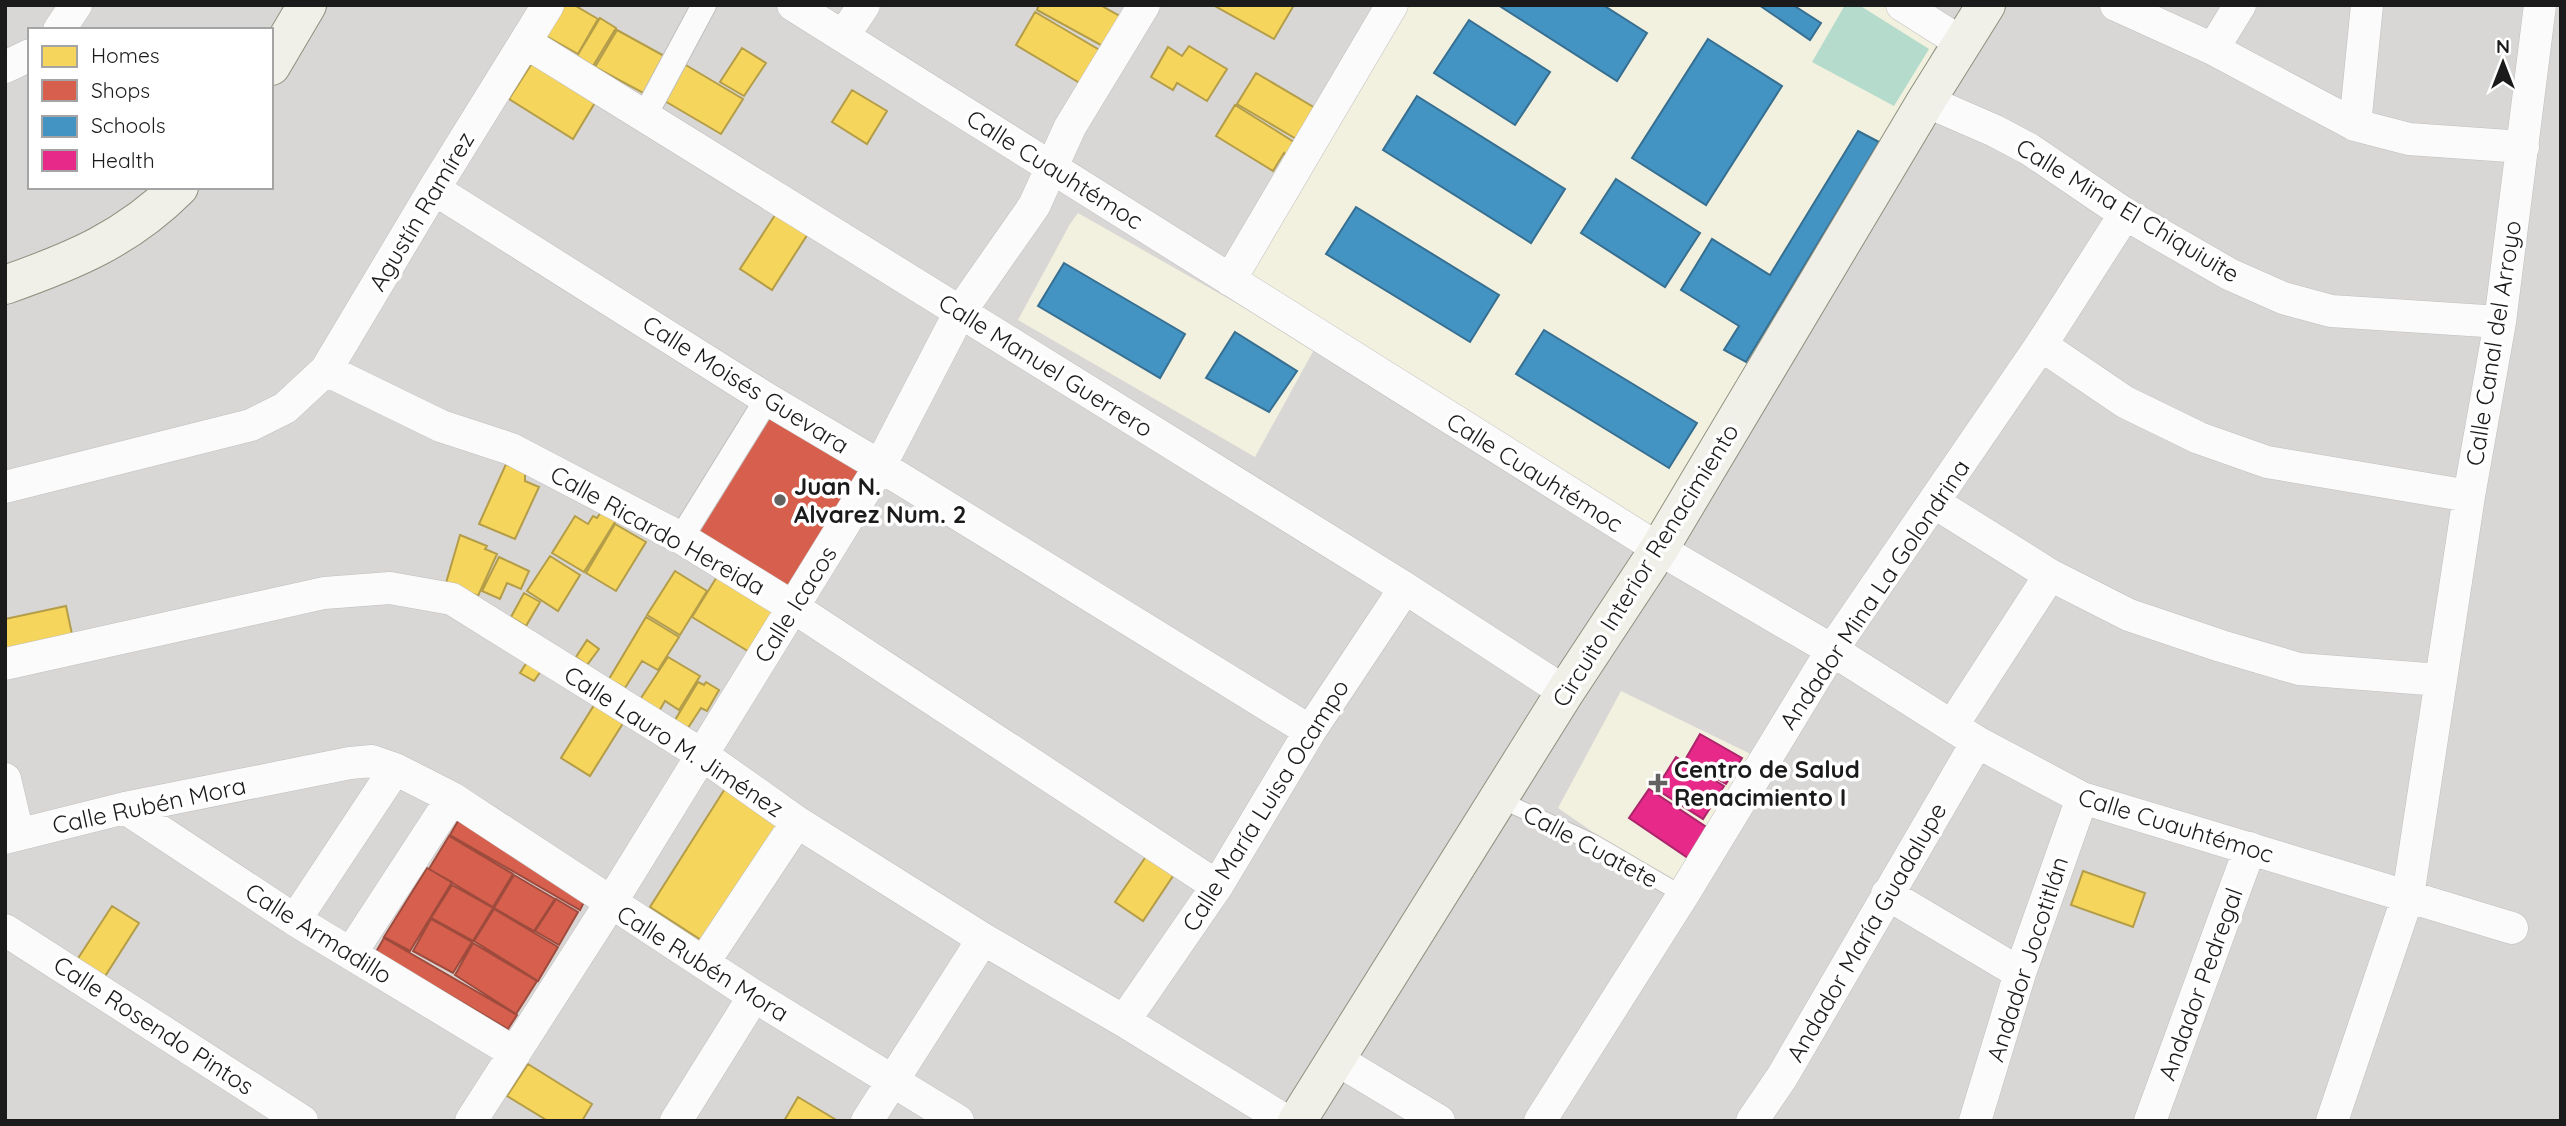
<svg xmlns="http://www.w3.org/2000/svg" width="2566" height="1126" font-family="Quicksand,sans-serif">
  <rect width="100%" height="100%" fill="#e9e7e3"/>
  <!-- residential -->
  <path fill="#d8d7d5" fill-rule="evenodd" d="M5 5H2561V1121H5ZM30 30H271V187H30Z"/>
  <!-- education -->
  <path fill="#f2f1df" d="M1404 5H1891L1941 36 1886 140 1652 534 1248 274Z
    M1078 213 1315 348 1255 457 1018 320 1070 224Z
    M1621 691 1759 758 1677 890 1558 808Z"/>
  <!-- pitch -->
  <path fill="#b4dbcb" d="M1845 5H1859L1929 49 1894 106 1812 62Z"/>
  <!-- homes -->
  <path fill="#f6d55c" stroke="#b49d48" stroke-width="2" d="M564 5H574L598 19 578 54 546 36Z
    M1039 5H1100L1125 19 1108 49 1037 10Z
    M1213 5H1294L1274 39Z
    M1035 12 1103 52 1083 85 1016 45Z
    M600 18 616 28 593 66 577 56Z
    M617 30 666 57 645 94 595 67Z
    M1189 46 1227 69 1207 101 1177 83 1173 90 1151 77 1168 47 1182 56Z
    M742 48 766 63 744 96 720 82Z
    M536 57 599 96 573 139 509 99Z
    M684 64 743 99 721 134 663 100Z
    M1256 73 1322 112 1303 143 1237 104Z
    M852 90 887 111 867 144 832 122Z
    M1235 105 1302 147 1293 160 1284 153 1273 171 1216 136Z
    M779 209 811 229 772 290 740 269Z
    M506 464 525 473V481L539 487 515 539 479 524Z
    M605 506 620 514 584 572 552 553 575 516 588 524 593 516 597 518Z
    M615 524 646 542 616 591 586 573Z
    M460 535 487 546 485 549 497 554 478 596 446 583Z
    M550 556 580 575 558 611 527 591Z
    M499 557 529 571 521 589 507 583 500 599 482 591Z
    M675 571 707 591 680 635 647 615Z
    M718 575 777 611 751 653 692 617Z
    M524 593 540 602 526 626 511 617Z
    M66 606 73 639 5 653V619Z
    M646 617 679 637 658 670 642 661 625 688 609 679Z
    M587 640 599 649 587 665 576 657Z
    M668 657 700 676 679 710 665 701 658 713 639 701Z
    M529 659 543 668 534 681 520 673Z
    M698 682 704 685 706 682 719 690 707 711 701 708 688 728 675 720Z
    M596 702 625 720 590 776 561 758Z
    M726 787 790 825 712 947 650 907Z
    M1153 846 1181 864 1143 921 1115 902Z
    M2083 871 2145 893 2133 927 2071 905Z
    M112 906 139 923 102 981 75 963Z
    M528 1064 592 1104 582 1121H548L507 1096Z
    M798 1097 838 1121H784Z"/>
  <!-- shops -->
  <path fill="#d6604d" stroke="#9e4b3e" stroke-width="2" d="M772 407 870 465 788 592 690 535Z
    M458 821 588 894 580 910 450 835Z
    M449 836 513 874 493 907 429 869Z
    M427 868 452 882 410 951 384 937Z
    M514 875 555 899 534 931 494 908Z
    M452 885 493 908 473 941 431 918Z
    M556 899 578 912 559 945 535 931Z
    M494 909 558 947 538 981 474 941Z
    M431 919 472 942 453 973 413 951Z
    M384 938 517 1015 508 1029 376 952Z
    M473 943 537 981 516 1014 455 975Z"/>
  <!-- schools -->
  <path fill="#4393c3" stroke="#376f91" stroke-width="2" d="M1498 5H1603L1647 33 1617 81Z
    M1759 5H1793L1821 23 1810 40Z
    M1469 20 1550 72 1515 125 1434 73Z
    M1708 39 1782 86 1706 205 1632 158Z
    M1417 96 1565 189 1531 243 1383 150Z
    M1858 131 1879 142 1746 362 1724 350 1739 326 1681 290 1712 239 1770 275Z
    M1616 179 1700 233 1665 287 1581 233Z
    M1356 207 1499 295 1470 342 1326 254Z
    M1064 263 1185 334 1160 378 1038 306Z
    M1544 330 1697 423 1669 468 1516 374Z
    M1235 332 1297 371 1269 412 1206 378Z"/>
  <!-- health -->
  <path fill="#e7298a" stroke="#aa2569" stroke-width="2" d="M1700 734 1742 758 1726 784 1685 760Z
    M1676 757 1724 786 1703 819 1656 789Z
    M1649 789 1711 830 1691 860 1629 818Z"/>
  <g fill="none" stroke-linecap="round" stroke-linejoin="round">
    <!-- service casing -->
    <g stroke="#c0bfbe" stroke-width="18">
      <path id="service" d="M1499 799 1594 843 1683 895"/>
    </g>
    <!-- pedestrian casing -->
    <g stroke="#c0bfbe" stroke-width="26">
      <path id="pedestrian" d="M645 115 704 5
        M681 538 767 399"/>
    </g>
    <!-- minor casing -->
    <g stroke="#c0bfbe" stroke-width="33">
      <path id="minor" d="M793 5 1659 549 1832 650 1977 742 2082 798 2512 928
        M1902 5 1962 43
        M2116 5 2213 49 2355 125 2409 139 2523 147
        M59 30 76 5
        M844 35 864 5
        M525 42 1405 588 1565 692
        M2213 49 2240 5
        M5 67 30 55
        M1926 101 1995 131 2029 149 2125 214 2229 274 2283 298 2331 311 2500 322
        M2355 125 2367 5
        M434 189 767 399 880 466 1310 731
        M1230 280 1392 5
        M2041 345 2125 402 2199 438 2267 462 2469 496
        M326 370 441 426 511 449 681 538 793 607 1217 886
        M5 487 251 425 285 408 326 370 434 189 548 5
        M1935 503 2050 575 2129 615 2221 646 2299 669 2440 680
        M5 664 324 593 390 588 452 599 701 754 797 822 983 939 1124 1021 1286 1121
        M1952 726 2050 575
        M5 779 18 834
        M125 808 295 920 515 1053
        M5 838 125 808 350 763 372 761 395 769 452 798 754 996 958 1121
        M1887 894 2020 973
        M295 920 395 769
        M5 930 302 1121
        M351 953 452 798
        M704 962 797 822
        M1124 1021 1217 886 1310 731 1405 588
        M1336 1059 1439 1121
        M471 1121 610 904 880 466 960 312 1034 206 1070 127 1144 5
        M676 1121 754 996
        M867 1121 983 939
        M1540 1121 1683 895 1832 650 2041 345 2125 214
        M1752 1121 1782 1077 1977 742
        M1975 1121 2020 973 2082 798
        M2150 1121 2250 848
        M2332 1121 2408 896 2469 496 2500 322 2540 5"/>
    </g>
    <!-- secondary casing -->
    <g stroke="#8e907e" stroke-width="40">
      <path id="secondary" d="M271 66 307 5
        M5 285C73 261 127 239 179 187
        M1297 1121 1565 692 1659 549 1926 101 1986 5"/>
    </g>
    <!-- service -->
    <use href="#service" stroke="#fcfbfb" stroke-width="16"/>
    <!-- pedestrian -->
    <use href="#pedestrian" stroke="#fcfbfb" stroke-width="24"/>
    <!-- minor -->
    <use href="#minor" stroke="#fcfbfb" stroke-width="32"/>
    <!-- secondary -->
    <use href="#secondary" stroke="#f0f0e9" stroke-width="38"/>
  </g>
  <!-- markers -->
  <g fill="#636261" stroke="#fff" stroke-width="2.5">
    <circle cx="780" cy="500" r="7"/>
    <path d="M1654.5 772.5h7v7h7v7h-7v7h-7v-7h-7v-7h7z"/>
  </g>
  <g text-anchor="middle" dominant-baseline="central" stroke-width="7" stroke-linejoin="round" paint-order="stroke">
    <!-- street labels -->
    <g font-size="24" fill="#1b1b1b" stroke="#fff">
      <text transform="translate(1055 169) rotate(32)">Calle Cuauhtémoc</text>
      <text transform="translate(2128 210) rotate(31)">Calle Mina El Chiquiuite</text>
      <text transform="translate(421 211) rotate(-59)">Agustín Ramírez</text>
      <text transform="translate(2493 343) rotate(-81)">Calle Canal del Arroyo</text>
      <text transform="translate(1046 365) rotate(32)">Calle Manuel Guerrero</text>
      <text transform="translate(746 384) rotate(32)">Calle Moisés Guevara</text>
      <text transform="translate(1535 472) rotate(32)">Calle Cuauhtémoc</text>
      <text transform="translate(658 530) rotate(29)">Calle Ricardo Hereida</text>
      <text transform="translate(1645 565) rotate(-58)">Circuito Interior Renacimiento</text>
      <text transform="translate(1874 594) rotate(-56)">Andador Mina La Golondrina</text>
      <text transform="translate(795 604) rotate(-58)">Calle Icacos</text>
      <text transform="translate(674 741) rotate(33)">Calle Lauro M. Jiménez</text>
      <text transform="translate(149 805) rotate(-12)">Calle Rubén Mora</text>
      <text transform="translate(1265 805) rotate(-58)">Calle María Luisa Ocampo</text>
      <text transform="translate(2176 825) rotate(17)">Calle Cuauhtémoc</text>
      <text transform="translate(1591 846) rotate(28)">Calle Cuatete</text>
      <text transform="translate(1866 932) rotate(-60)">Andador María Guadalupe</text>
      <text transform="translate(319 933) rotate(32)">Calle Armadillo</text>
      <text transform="translate(2027 959) rotate(-72)">Andador Jocotitlán</text>
      <text transform="translate(703 963) rotate(32)">Calle Rubén Mora</text>
      <text transform="translate(2200 984) rotate(-70)">Andador Pedregal</text>
      <text transform="translate(154 1025) rotate(33)">Calle Rosendo Pintos</text>
    </g>
    <!-- poi labels -->
    <g font-size="24" font-weight="bold" fill="#1b1b1b" stroke="#fff" text-anchor="start">
      <text x="794" y="486">Juan N.<tspan x="794" dy="28">Alvarez Num. 2</tspan></text>
      <text x="1674" y="769">Centro de Salud<tspan x="1674" dy="28">Renacimiento I</tspan></text>
    </g>
  </g>
  <!-- border -->
  <rect width="2566" height="1126" fill="none" stroke="#1b1b1b" stroke-width="14"/>
  <!-- legend -->
  <rect x="28" y="28" width="245" height="161" fill="#ffffff" stroke="#a4a4a4" stroke-width="2"/>
  <rect x="42" y="46" width="35" height="21" fill="#f6d55c" stroke="#a4a4a4" stroke-width="2"/>
  <text x="91" y="63" font-size="21" fill="#1b1b1b">Homes</text>
  <rect x="42" y="80" width="35" height="21" fill="#d6604d" stroke="#a4a4a4" stroke-width="2"/>
  <text x="91" y="98" font-size="21" fill="#1b1b1b">Shops</text>
  <rect x="42" y="116" width="35" height="21" fill="#4393c3" stroke="#a4a4a4" stroke-width="2"/>
  <text x="91" y="133" font-size="21" fill="#1b1b1b">Schools</text>
  <rect x="42" y="150" width="35" height="21" fill="#e7298a" stroke="#a4a4a4" stroke-width="2"/>
  <text x="91" y="168" font-size="21" fill="#1b1b1b">Health</text>
  <!-- north arrow -->
  <g transform="translate(2503 63)" stroke="#ffffff" stroke-width="5" paint-order="stroke">
  <path d="M0-5L12 26L0 18L-12 26Z" fill="#1b1b1b"/>
  <text y="-10" font-size="19" font-weight="bold" text-anchor="middle" fill="#1b1b1b">N</text>
  </g>
</svg>
